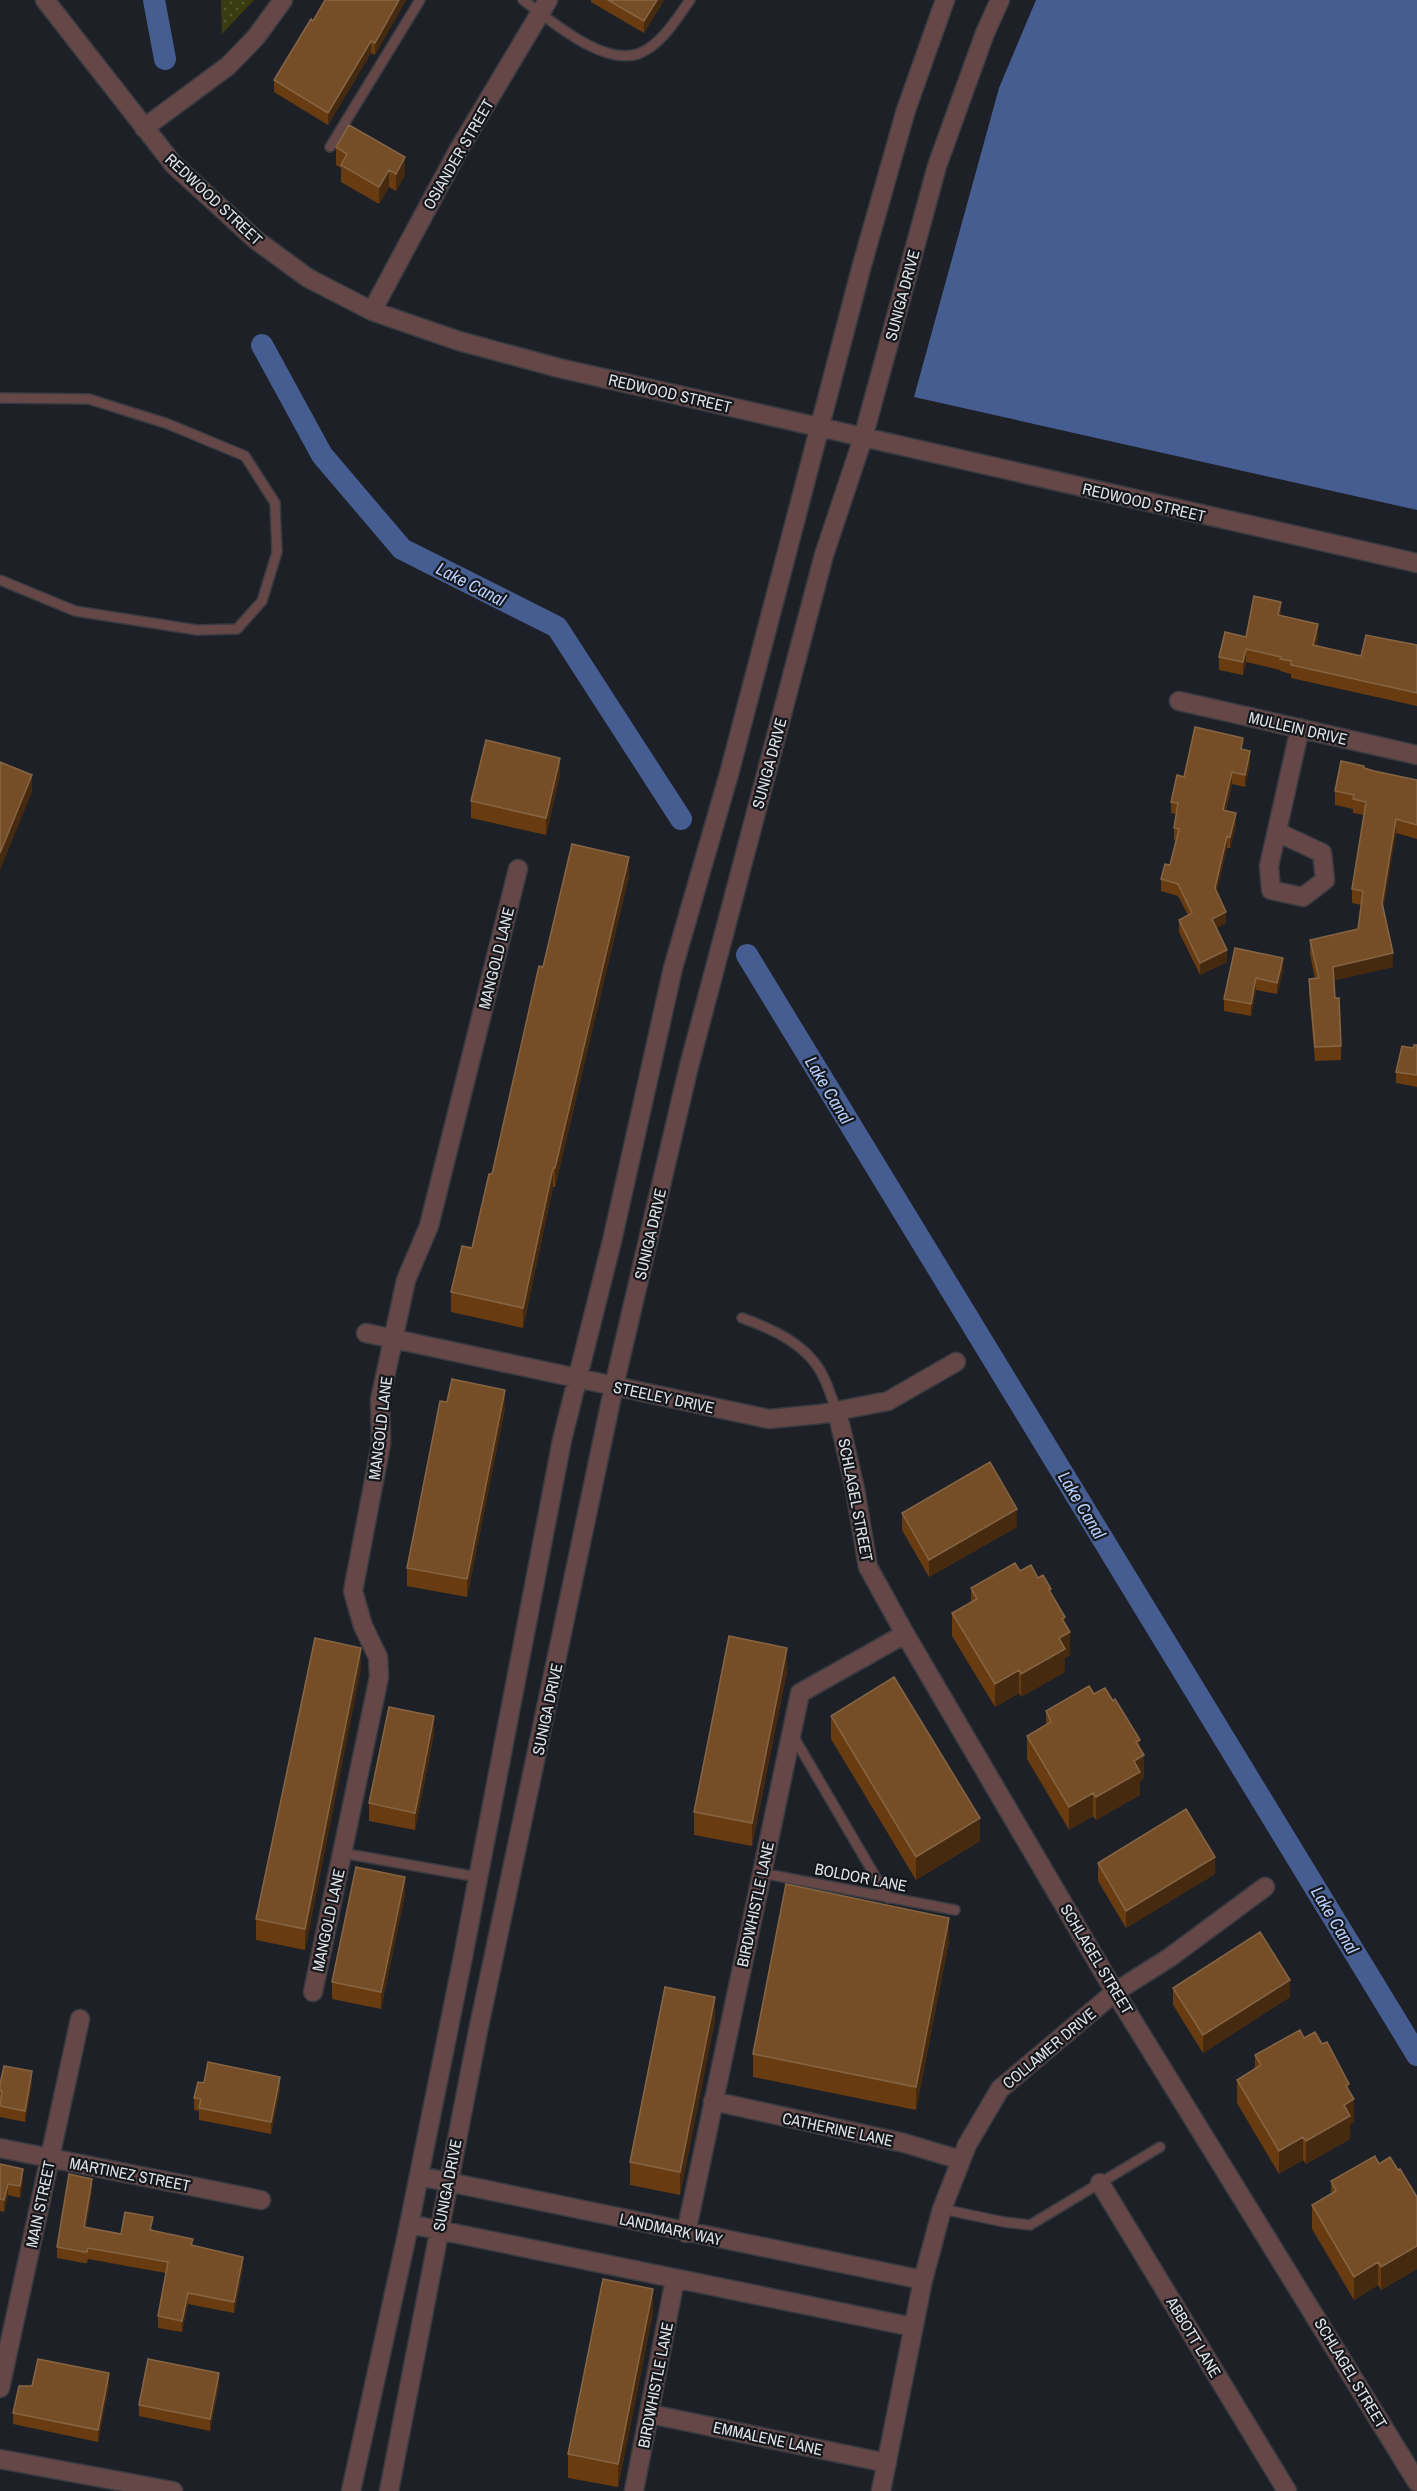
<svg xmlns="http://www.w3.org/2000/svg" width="1417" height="2491" font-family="'Archivo Narrow',sans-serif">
  <defs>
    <pattern id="garden-dots" width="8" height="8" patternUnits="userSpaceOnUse" patternTransform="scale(1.5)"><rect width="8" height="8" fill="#393c0f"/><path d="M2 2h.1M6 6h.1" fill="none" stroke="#555832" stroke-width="1.8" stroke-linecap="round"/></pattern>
  </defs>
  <rect width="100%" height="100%" fill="#1d2026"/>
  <!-- garden -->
  <path fill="url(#garden-dots)" d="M221 0H254L222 34Z"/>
  <!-- water -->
  <path fill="#455d90" d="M1036 0H1417V510L914 397 999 88Z"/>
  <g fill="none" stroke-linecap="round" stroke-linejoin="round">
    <!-- canal -->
    <path stroke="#455d90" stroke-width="22" d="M154 0 165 59
      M262 345 322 455 402 549 557 627 681 819
      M747 955 1417 2055"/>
    <!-- lane casing -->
    <g stroke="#383b41" stroke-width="12">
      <path id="lane" d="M523 0C550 20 605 68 640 53 662 44 677 18 690 0
        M330 147 420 0
        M0 398 89 399 168 424 245 456 275 503 277 552 262 601 237 629 197 630 75 611 0 580
        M742 1318C773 1329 808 1345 823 1376 829 1388 832 1400 837 1411
        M792 1734 888 1898
        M342 1853 478 1877
        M761 1873 955 1910
        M942 2209 1004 2222 1030 2225 1160 2147"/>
    </g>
    <!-- street casing -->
    <g stroke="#383b41" stroke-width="21">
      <path id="street" d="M45 0 174 165 256 240 308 278 372 311 459 341 559 368 1417 563
        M144 128 228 66 256 37 283 0
        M372 311 459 149 548 0
        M1179 701 1417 755
        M1277 832 1322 853 1325 880 1303 897 1271 890 1269 866 1300 728
        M366 1333 769 1419 821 1414 888 1401 956 1362
        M837 1411 855 1489 868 1567 905 1634 1115 1992 1417 2482
        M313 1992 379 1677 378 1657 363 1626 353 1591 381 1444 380 1400 406 1280 429 1226 518 869
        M713 2101 904 2143 961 2160
        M0 2148 261 2200
        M419 2176 923 2280
        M1100 2183 1287 2491
        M409 2224 913 2327
        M686 2233 800 1693 905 1634
        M0 2388 80 2019
        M650 2414 887 2463
        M0 2459 173 2491
        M351 2491 408 2230 461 1967 562 1440 612 1241 673 968 729 774 862 265 906 110 945 0
        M389 2491 478 2031 614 1386 688 1070 824 555 863 438 937 166 985 33 1000 0
        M634 2491 675 2279
        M881 2491 923 2280 942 2209 967 2145 1000 2089 1115 1992 1169 1958 1265 1887"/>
    </g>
    <!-- lane -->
    <use href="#lane" stroke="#644746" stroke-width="9"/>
    <!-- street -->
    <use href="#street" stroke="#644746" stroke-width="18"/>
  </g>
  <!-- wall -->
  <path fill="#683c10" d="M406 0 375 55 371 53 328 125 274 92V80L313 21Z
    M591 0H664L644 33 591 2Z
    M336 147 405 175 396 191 389 187 379 204 341 182V168L336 165Z
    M1281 615 1318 637 1316 646 1361 656 1417 645V706L1291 678V674L1280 671V670L1246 662 1243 675 1219 670V657L1246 637Z
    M1243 750 1250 763 1245 787 1232 784 1226 811 1236 825 1230 848H1227L1216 892 1226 923 1216 928 1227 962 1200 975 1179 932V920L1188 915 1178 896 1161 891V879L1170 865 1176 840H1174V828L1176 814 1171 813V802L1184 777Z
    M1364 768 1374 771 1417 780V839L1396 833 1383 909 1393 967 1334 980 1335 998 1341 1046V1060L1315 1061 1309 993V979H1315L1310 954V940L1358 929 1361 905 1352 903V889L1364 815 1353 813V809L1335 805V791Z
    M560 775 546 835 471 818V801Z
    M629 876 555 1187H553L523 1328 451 1312V1292L472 1248 492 1174 543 967Z
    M1235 948 1283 970 1277 994 1256 990 1251 1016 1224 1011V999Z
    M1417 1045V1087L1396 1083V1072L1413 1048Z
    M447 1402 505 1408 467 1597 407 1586V1568Z
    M902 1513 1017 1527 929 1577 902 1530Z
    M1020 1571 1038 1578 1065 1625 1070 1655 1065 1658V1672L1021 1697 1019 1693 995 1707 952 1636V1613L971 1602V1588Z
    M361 1668 305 1950 256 1940V1919Z
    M787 1671 752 1846 694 1835V1812Z
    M1046 1711 1140 1748 1144 1778 1140 1781V1795L1096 1820 1093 1816 1069 1830 1027 1759V1736L1046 1725Z
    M831 1716 980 1841 916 1880 831 1739Z
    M434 1734 415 1830 369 1821V1803Z
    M1098 1863 1215 1874 1126 1928 1098 1881Z
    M405 1894 381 2009 332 1999V1982Z
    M949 1941 916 2110 753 2077V2054Z
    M1173 1988 1290 1997 1203 2053 1173 2005Z
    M715 2020 680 2195 630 2185V2162Z
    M1304 2038 1349 2092 1354 2122 1350 2125V2139L1306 2164 1303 2160 1279 2174 1237 2103V2080L1255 2069V2055Z
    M32 2083 25 2122 0 2117V2084Z
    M204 2083 280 2089 271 2134 199 2120V2111L194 2110V2098Z
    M0 2164 23 2181 20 2198 8 2195 4 2212 0 2211Z
    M1379 2164 1398 2170 1417 2197V2269L1381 2290 1378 2285 1354 2300 1312 2229V2205L1331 2194V2181Z
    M92 2191 86 2227 121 2234 153 2229V2231L193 2245 243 2268 234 2313 188 2304 182 2332 158 2328V2316L166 2273 88 2259 87 2263H84L57 2258V2247Z
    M653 2312 618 2487 568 2478V2454Z
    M109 2385 98 2442 13 2424V2413L32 2386Z
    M219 2385 210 2431 139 2416V2405Z"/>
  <!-- shaded-wall -->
  <path fill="#452a0f" d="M399 0H406L375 55V43Z
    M657 0H664L644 33V21Z
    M371 41V53L328 125V113Z
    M405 157V175L396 191V174Z
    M389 170V187L379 204V187Z
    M1281 602V615H1278Z
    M1318 624V637L1313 658V645Z
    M1246 649V662L1243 675V662Z
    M1250 751V763L1245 787V775Z
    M560 758V775L546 835V818Z
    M1232 772V784L1223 822V810Z
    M32 775V792L0 870V853Z
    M1236 813V825L1230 848V837Z
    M1396 819V833L1382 917V903Z
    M1227 836V848L1215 900V888Z
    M629 857V876L555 1187V1168Z
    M1226 912V923L1212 931V919Z
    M1227 950V962L1200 975V963Z
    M1393 953V967L1333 981V967Z
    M1283 958V970L1277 994V983Z
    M1256 978V990L1251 1016V1004Z
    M553 1168V1187L523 1328V1308Z
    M505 1390V1408L467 1597V1579Z
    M1017 1509V1527L929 1577V1560Z
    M1065 1617V1634L1070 1632V1655L1065 1658V1672L1021 1697V1674L1059 1638 1062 1619Z
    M361 1648V1668L305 1950V1929Z
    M787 1648V1671L752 1846V1823Z
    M1019 1670V1693L995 1707V1684Z
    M434 1716V1734L415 1830V1813Z
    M1140 1740V1758L1144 1755V1778L1140 1781V1795L1096 1820V1797L1134 1761 1136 1742Z
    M1093 1793V1816L1069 1830V1807Z
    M980 1818V1841L916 1880V1857Z
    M1215 1857V1874L1126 1928V1911Z
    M405 1877V1894L381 2009V1992Z
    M949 1918V1941L916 2110V2087Z
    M1290 1980V1997L1203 2053V2035Z
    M715 1997V2020L680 2195V2172Z
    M32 2071V2083L25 2122V2111Z
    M280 2077V2089L271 2134V2122Z
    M1349 2084V2102L1354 2099V2122L1350 2125V2139L1306 2164V2141L1344 2105 1346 2086Z
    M1303 2137V2160L1279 2174V2151Z
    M23 2169V2181L20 2198V2186Z
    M92 2179V2191L84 2238V2227Z
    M8 2184V2195L4 2212V2200Z
    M1417 2246V2269L1381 2290V2267Z
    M243 2257V2268L234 2313V2302Z
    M1378 2262V2285L1354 2300V2277Z
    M653 2289V2312L618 2487V2464Z
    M188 2293V2304L182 2332V2321Z
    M109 2373V2385L98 2442V2430Z
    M219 2373V2385L210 2431V2419Z"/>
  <!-- building -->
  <path fill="#754e27" stroke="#866545" stroke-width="1.5" d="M325 0H399L375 43 371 41 328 113 274 80 311 19 313 21Z
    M608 0H657L644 21Z
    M349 125 405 157 396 174 389 170 379 187 341 165 347 154 336 147Z
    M1254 596 1281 602 1278 615 1318 624 1313 645 1361 656 1366 635 1417 645V693L1291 665V661L1280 659 1281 657 1246 649 1243 662 1219 657 1225 632 1246 637Z
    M1195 727 1243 738 1241 749 1250 751 1245 775 1232 772 1223 810 1236 813 1230 837 1227 836 1215 888 1226 912 1212 919 1227 950 1200 963 1179 920 1192 913 1178 884 1161 879 1165 864 1170 865 1179 829 1174 828 1178 803 1171 802 1177 775 1184 777Z
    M486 740 560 758 546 818 471 801Z
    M1341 761 1364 766V768L1374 771 1417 780V825L1396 819 1382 903 1393 953 1333 967 1335 998H1339L1341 1046 1315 1047 1309 979 1319 978 1310 940 1358 929 1363 891 1352 889 1366 802 1353 799 1354 795 1335 791Z
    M0 762 32 775 0 853Z
    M572 844 629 857 555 1168H553L523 1308 451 1292 462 1246 472 1248 489 1174H492L539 966 543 967Z
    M1235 948 1283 958 1277 983 1256 978 1251 1004 1224 999Z
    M1414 1045H1417V1075L1396 1072 1402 1046 1413 1048Z
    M452 1379 505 1390 467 1579 407 1568 440 1401 447 1402Z
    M990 1462 1017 1509 929 1560 902 1513Z
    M1015 1563 1020 1571 1031 1565 1038 1578 1043 1575 1051 1589 1049 1590 1065 1617 1062 1619 1070 1632 1059 1638 1065 1649 1021 1674 1019 1670 995 1684 952 1613 977 1599 971 1588Z
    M729 1636 787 1648 752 1823 694 1812Z
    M315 1638 361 1648 305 1929 256 1919Z
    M894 1677 980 1818 916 1857 831 1716Z
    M1089 1686 1094 1694 1105 1688 1113 1701 1115 1699 1140 1740 1136 1742 1144 1755 1134 1761 1140 1772 1096 1797 1093 1793 1069 1807 1027 1736 1051 1722 1046 1711Z
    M389 1707 434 1716 415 1813 369 1803Z
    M1186 1809 1215 1857 1126 1911 1098 1863Z
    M356 1867 405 1877 381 1992 332 1982Z
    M786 1884 949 1918 916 2087 753 2054Z
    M1260 1932 1290 1980 1203 2035 1173 1988Z
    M665 1987 715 1997 680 2172 630 2162Z
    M1300 2030 1304 2038 1315 2032 1322 2044 1327 2042 1349 2084 1346 2086 1354 2099 1344 2105 1350 2116 1306 2141 1303 2137 1279 2151 1237 2080 1261 2065 1255 2055Z
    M208 2062 280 2077 271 2122 199 2108 201 2099 194 2098 198 2082 204 2083Z
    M4 2066 32 2071 25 2111 0 2106 2 2091H0V2084Z
    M1375 2156 1379 2164 1390 2157 1398 2170 1400 2169 1417 2197V2246L1381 2267 1378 2262 1354 2277 1312 2205 1336 2191 1331 2181Z
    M0 2164 23 2169 20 2186 8 2184 4 2200 0 2199Z
    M69 2174 92 2179 84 2227 121 2234 125 2212 153 2217 150 2230 193 2239 191 2245 243 2257 234 2302 188 2293 182 2321 158 2316 168 2262 88 2248 87 2252H84L57 2247Z
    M603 2279 653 2289 618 2464 568 2454Z
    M38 2359 109 2373 98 2430 13 2413 19 2386H32Z
    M148 2359 219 2373 210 2419 139 2405Z"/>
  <g text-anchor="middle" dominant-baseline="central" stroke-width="4.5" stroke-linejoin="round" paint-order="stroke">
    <!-- street labels -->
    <g font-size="16" fill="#e0e2e5" stroke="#14171c">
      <text transform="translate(458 154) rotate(-60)">OSIANDER STREET</text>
      <text transform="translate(214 199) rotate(43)">REDWOOD STREET</text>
      <text transform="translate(902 295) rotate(-75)">SUNIGA DRIVE</text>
      <text transform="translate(670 393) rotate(13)">REDWOOD STREET</text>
      <text transform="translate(1144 502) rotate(13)">REDWOOD STREET</text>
      <text transform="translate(1298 728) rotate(13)">MULLEIN DRIVE</text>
      <text transform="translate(769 763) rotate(-75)">SUNIGA DRIVE</text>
      <text transform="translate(496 958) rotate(-76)">MANGOLD LANE</text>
      <text transform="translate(650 1234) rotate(-77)">SUNIGA DRIVE</text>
      <text transform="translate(664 1397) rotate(12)">STEELEY DRIVE</text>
      <text transform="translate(380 1428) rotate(-83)">MANGOLD LANE</text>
      <text transform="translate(856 1500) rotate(79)">SCHLAGEL STREET</text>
      <text transform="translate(547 1709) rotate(-78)">SUNIGA DRIVE</text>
      <text transform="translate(861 1877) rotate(11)">BOLDOR LANE</text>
      <text transform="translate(755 1904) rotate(-78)">BIRDWHISTLE LANE</text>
      <text transform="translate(328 1920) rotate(-78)">MANGOLD LANE</text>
      <text transform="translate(1097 1959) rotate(59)">SCHLAGEL STREET</text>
      <text transform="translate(1049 2048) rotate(-40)">COLLAMER DRIVE</text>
      <text transform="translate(838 2129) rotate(12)">CATHERINE LANE</text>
      <text transform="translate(130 2174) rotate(11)">MARTINEZ STREET</text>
      <text transform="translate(447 2185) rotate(-79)">SUNIGA DRIVE</text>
      <text transform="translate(40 2204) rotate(-78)">MAIN STREET</text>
      <text transform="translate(671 2229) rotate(12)">LANDMARK WAY</text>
      <text transform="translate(1194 2337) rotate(59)">ABBOTT LANE</text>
      <text transform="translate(1351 2373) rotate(59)">SCHLAGEL STREET</text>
      <text transform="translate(655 2385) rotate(-79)">BIRDWHISTLE LANE</text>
      <text transform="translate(768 2438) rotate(12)">EMMALENE LANE</text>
    </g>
    <!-- water labels -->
    <g font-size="18" font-style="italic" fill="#b7cefd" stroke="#14171c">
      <text transform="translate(471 584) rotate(27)">Lake Canal</text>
      <text transform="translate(829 1090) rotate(59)">Lake Canal</text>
      <text transform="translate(1082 1505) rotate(59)">Lake Canal</text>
      <text transform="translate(1335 1920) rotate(59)">Lake Canal</text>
    </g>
  </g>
</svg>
